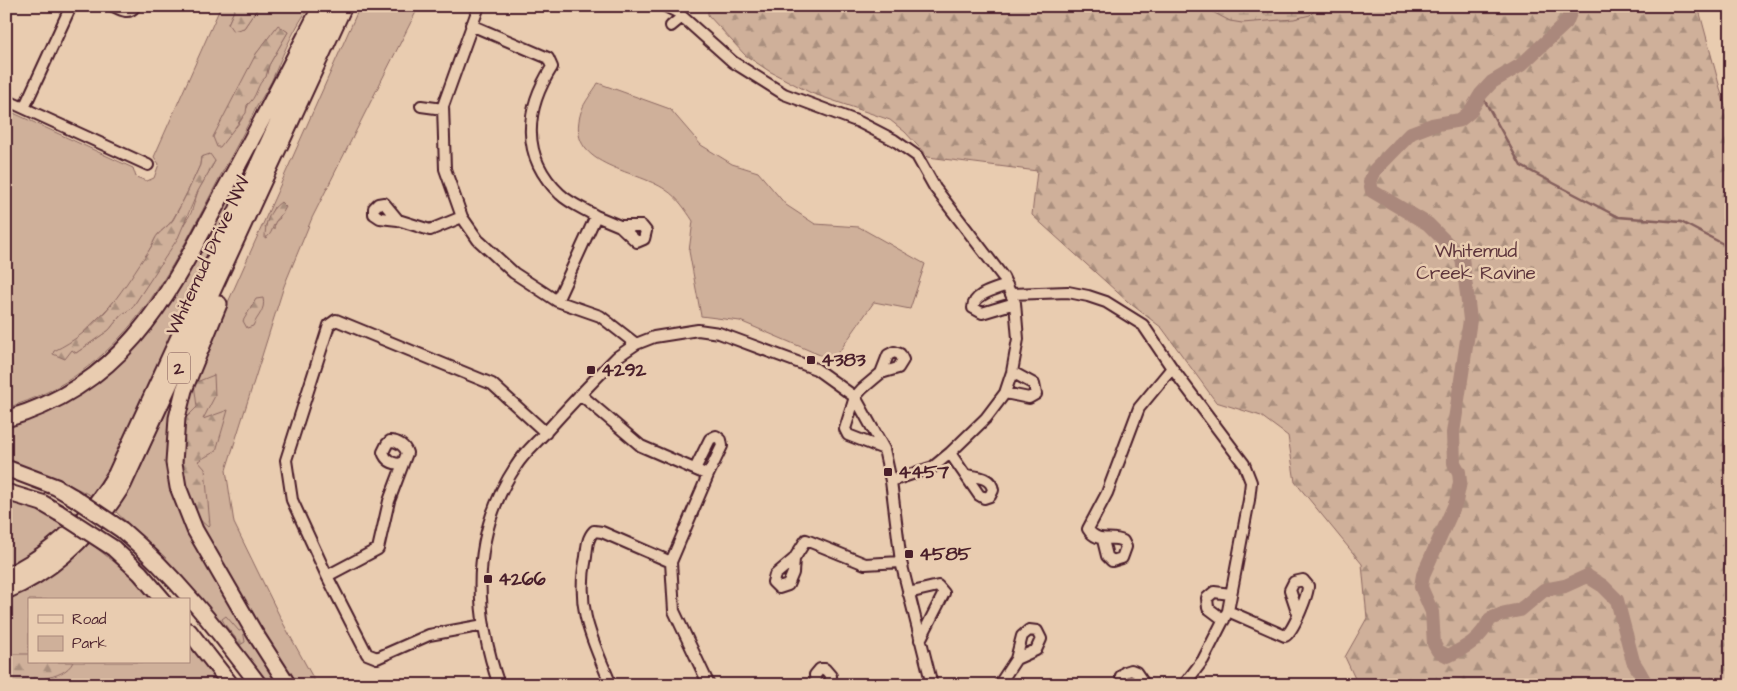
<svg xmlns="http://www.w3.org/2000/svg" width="1737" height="691" font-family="'Architects Daughter',sans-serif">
  <defs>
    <pattern id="forest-firs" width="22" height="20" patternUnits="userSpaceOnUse" patternTransform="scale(1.25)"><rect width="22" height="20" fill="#cfb09a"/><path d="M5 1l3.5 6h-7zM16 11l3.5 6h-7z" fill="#aa8f7e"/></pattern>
    <pattern id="wetland-marsh" width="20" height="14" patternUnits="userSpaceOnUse" patternTransform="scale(1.25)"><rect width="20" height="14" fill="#cfb09a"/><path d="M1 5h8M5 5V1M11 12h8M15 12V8" fill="none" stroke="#aa8f7e"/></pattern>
  </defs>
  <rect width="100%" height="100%" fill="#e9ccb0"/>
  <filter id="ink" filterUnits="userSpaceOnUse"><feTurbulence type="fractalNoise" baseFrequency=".02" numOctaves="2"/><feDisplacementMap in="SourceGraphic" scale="10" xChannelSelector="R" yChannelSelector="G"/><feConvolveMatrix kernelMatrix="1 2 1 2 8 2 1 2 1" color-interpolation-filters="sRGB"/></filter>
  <g filter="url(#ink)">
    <!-- green -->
    <path fill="#cfb09a" stroke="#8c6862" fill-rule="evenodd" d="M221 6H236L228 24 244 28 259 6H310C295 27 285 49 275 73 271 84 263 96 257 106 246 129 234 151 222 173 169 274 125 373 6 408V247L9 246 6 245 7 110 133 168 136 177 147 181 154 178 159 164 154 157ZM278 26 288 32 269 65 266 76C248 89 249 121 229 133L256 54ZM201 157 215 161 198 191 191 213 132 308 121 315 109 330 76 353 72 350 68 353C78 333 101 318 116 299 131 281 145 260 155 239 158 232 168 227 173 219 183 202 192 183 200 165Z
      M360 6H419L312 218 284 286 226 470 234 523 283 623 317 685H296L272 649 196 518 180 451 186 404 205 354ZM274 207 280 218 275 222 274 229 265 227Z
      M598 83 670 109 701 145 732 164 758 172 786 205 815 224 859 227 925 264 910 309 874 302 834 359 820 355 740 321 701 316 689 251 693 221C685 209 678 198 666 190 634 168 564 167 581 112 584 102 593 92 598 83Z
      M267 126 269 127 112 467 94 497 60 480 6 461V424C26 417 48 410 67 401 112 379 146 336 173 296Z
      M179 385 173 478 282 685H269C220 624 173 564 115 511L140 469Z
      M6 499 44 513 67 528 34 554 6 569Z
      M90 543 127 572 153 600H29V662H189V644L221 685H6V598C38 587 65 564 90 543Z"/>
    <!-- forest -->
    <path fill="url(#forest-firs)" stroke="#8c6862" d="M236 6H259L244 28 233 31 228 24Z
      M708 6H1698L1731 129V685H1358L1345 657 1367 618 1362 564 1295 482 1288 436 1261 416 1216 402 1162 328 1127 301 1032 215 1037 171 928 157 905 132 890 120 811 93 769 71 745 55 708 15Z
      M278 25 288 32 269 65 266 77C256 84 258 97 247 105L246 113 220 147H217L213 137 256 54Z
      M210 154 215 161 198 191 178 238 132 308 121 315 109 330 76 353 72 350 65 359 53 354 54 351C95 331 115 302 139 265 145 256 151 249 155 239 158 232 168 227 173 220 183 202 192 183 200 165L201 157Z
      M281 202 286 207C283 213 280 216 276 221 271 228 274 232 265 239 265 224 268 211 281 202Z
      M263 298C266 310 257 316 253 326L247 328 243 321 256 299Z
      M214 375 215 396 203 419 228 410 216 451 198 461 205 469 210 525 208 527C178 504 180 456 183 421L197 407 194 383Z
      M226 616 239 631 243 630 245 642 240 645C235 635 227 630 222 619Z
      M6 654H29V662H73C64 681 24 681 6 682Z"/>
    <!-- wetland -->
    <path fill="url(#wetland-marsh)" stroke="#8c6862" d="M1201 6H1226L1246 10 1268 6H1319L1310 15 1294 19 1242 23 1230 21Z"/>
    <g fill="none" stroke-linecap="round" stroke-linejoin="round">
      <!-- stream -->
      <path stroke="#845e5b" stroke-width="2.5" d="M1481 94 1521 166 1618 217 1681 222 1731 248"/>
      <!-- river -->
      <path stroke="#aa887b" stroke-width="14" d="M1573 6 1566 23 1521 65 1492 82 1481 94 1470 112 1460 120 1432 125 1411 133 1375 170 1370 182 1372 191 1428 224 1462 258 1467 294 1470 320 1453 433 1454 463 1459 472 1460 482 1456 502 1423 575 1421 587 1432 612 1434 644 1438 651 1448 656C1467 647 1481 639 1490 619L1505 613 1520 610 1544 590 1565 586 1587 576 1603 586 1617 600 1633 661 1647 685"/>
      <!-- minor casing -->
      <g stroke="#4a1f2b" stroke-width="14">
        <path id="minor" d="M113 6C121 10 129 15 135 6
          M479 6 443 106 445 169 462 217 478 240 514 273 557 301 600 316 636 344
          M665 6 677 12 733 62 784 94 859 122 894 140 917 156 935 188 1003 277 1015 303 1018 339 1012 372 1005 393 986 418 950 453 933 467 891 481
          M471 25 548 58 552 67C525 109 520 156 560 194 569 203 584 209 596 216L557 301
          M671 26 682 17
          M6 100 148 165
          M421 106 443 109
          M24 108 71 6
          M596 216 620 226 637 242 644 239 646 231 642 226H620
          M398 220 380 218 374 214V208L378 204 384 203 398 220 430 230 462 217
          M1007 285C996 289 973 294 973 308L982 313 1015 303
          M1011 294 1068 292 1088 296 1106 302 1143 325 1172 368 1244 464 1251 482 1249 500 1228 611 1203 660 1184 685
          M881 373 888 355 894 352 900 354 903 360 898 368 881 373 862 389 855 397 845 429 848 435 884 449
          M1005 393 1029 398 1036 394 1034 384 1012 372
          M580 394 641 446 708 475 671 562 674 611 709 685
          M950 453 979 495 984 498 990 496 993 490C991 477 978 477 966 475
          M695 469 710 439 716 436 721 440 722 446 708 475
          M1103 540 1107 556 1112 561 1122 558 1126 547 1123 541C1111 535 1097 544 1088 529L1107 493 1139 408 1172 368
          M794 559 793 573 788 585 779 588 773 582 775 575 794 559 806 540 865 564 901 562
          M327 576 378 549 389 501 407 453C405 446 398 441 390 441L387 444 383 452C386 461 392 464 402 464
          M908 593 938 586 944 593 920 640
          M1228 611 1285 636C1293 632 1308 595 1308 586L1303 580 1294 582 1290 590 1298 614
          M1224 620 1208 608 1207 598 1214 592 1231 594
          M484 625 429 635 377 658 367 654 327 576 292 500 286 460 329 325 336 320 492 384 546 433
          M499 685C473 610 471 534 516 466 524 453 536 443 546 432 569 406 593 381 617 357L636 344 654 337 698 330 719 333 816 369 855 397 884 449 891 481 901 562 932 685
          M611 685C592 639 575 608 586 557 587 548 587 538 594 531L602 532 671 562
          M816 685 815 675 820 669H825L831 676 830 685
          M999 685 1016 659 1022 636 1029 630 1037 631 1041 639 1036 650 1016 659
          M1123 685 1121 676 1125 672 1131 670 1136 672 1145 685"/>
      </g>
      <!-- highway casing -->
      <g stroke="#4a1f2b" stroke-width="19">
        <path id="highway" d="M219 304 184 390 177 418 174 463 178 487 195 530 254 632 288 685
          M6 419C128 384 170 292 225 189 258 129 289 68 320 8
          M6 468 56 487 73 497
          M6 492 42 503 59 513
          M122 530C175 575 217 629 259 685
          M113 548 140 573 163 600
          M6 576C54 553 89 519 116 474L331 6
          M6 591C57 570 94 531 123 485L344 6
          M189 631 231 685"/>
      </g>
      <!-- minor -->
      <use href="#minor" stroke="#e9ccb0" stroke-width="10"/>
      <!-- highway -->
      <use href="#highway" stroke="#e9ccb0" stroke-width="15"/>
      <!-- highway-bridge casing -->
      <g stroke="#4a1f2b" stroke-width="19" stroke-linecap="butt">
        <path id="highway-bridge" d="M73 497 122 530
          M59 513 113 548"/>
      </g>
      <!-- highway-bridge -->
      <use href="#highway-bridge" stroke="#e9ccb0" stroke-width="15"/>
    </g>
  </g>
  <!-- markers -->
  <g fill="#4a1f2b" stroke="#e9ccb0" stroke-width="2">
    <rect x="806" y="355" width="10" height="10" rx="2.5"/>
    <rect x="586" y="365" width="10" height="10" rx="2.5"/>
    <rect x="883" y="467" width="10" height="10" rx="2.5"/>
    <rect x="904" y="549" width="10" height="10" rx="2.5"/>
    <rect x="483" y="574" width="10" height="10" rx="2.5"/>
  </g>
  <g text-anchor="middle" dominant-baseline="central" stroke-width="5" stroke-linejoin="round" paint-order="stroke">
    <!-- shield labels -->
    <rect fill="#e9ccb0" stroke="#7a5353" stroke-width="1" x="168" y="352.5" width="22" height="31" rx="4"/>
    <g font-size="18" font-weight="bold" fill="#4a1f2b">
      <text x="179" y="368">2</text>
    </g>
    <!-- park labels -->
    <g font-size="19" fill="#5e353c" stroke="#e9ccb0">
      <text x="1476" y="251">Whitemud<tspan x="1476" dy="22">Creek Ravine</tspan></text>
    </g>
    <!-- street labels -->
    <g font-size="19" fill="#4a1f2b" stroke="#e9ccb0">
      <text transform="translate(208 256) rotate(-65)">Whitemud Drive NW</text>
    </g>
    <!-- poi labels -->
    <g font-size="19" font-weight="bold" fill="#4a1f2b" stroke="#e9ccb0" text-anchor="start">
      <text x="821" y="360">4383</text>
      <text x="601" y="370">4292</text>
      <text x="898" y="472">4457</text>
      <text x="919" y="554">4585</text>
      <text x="498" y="579">4266</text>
    </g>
  </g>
  <!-- margin -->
  <rect width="1737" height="691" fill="none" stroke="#e9ccb0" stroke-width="25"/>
  <rect x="12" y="12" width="1712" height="666" fill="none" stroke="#4a1f2b" stroke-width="2" filter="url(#ink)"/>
  <!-- legend -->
  <rect x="28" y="598" width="162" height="65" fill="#e9ccb0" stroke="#a9877b"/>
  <rect x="38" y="615" width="25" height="8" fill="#e9ccb0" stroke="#a9877b"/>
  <text x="72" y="624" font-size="15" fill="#4a1f2b">Road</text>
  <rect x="38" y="636" width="25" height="15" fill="#cfb09a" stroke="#a9877b"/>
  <text x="72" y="648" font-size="15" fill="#4a1f2b">Park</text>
</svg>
